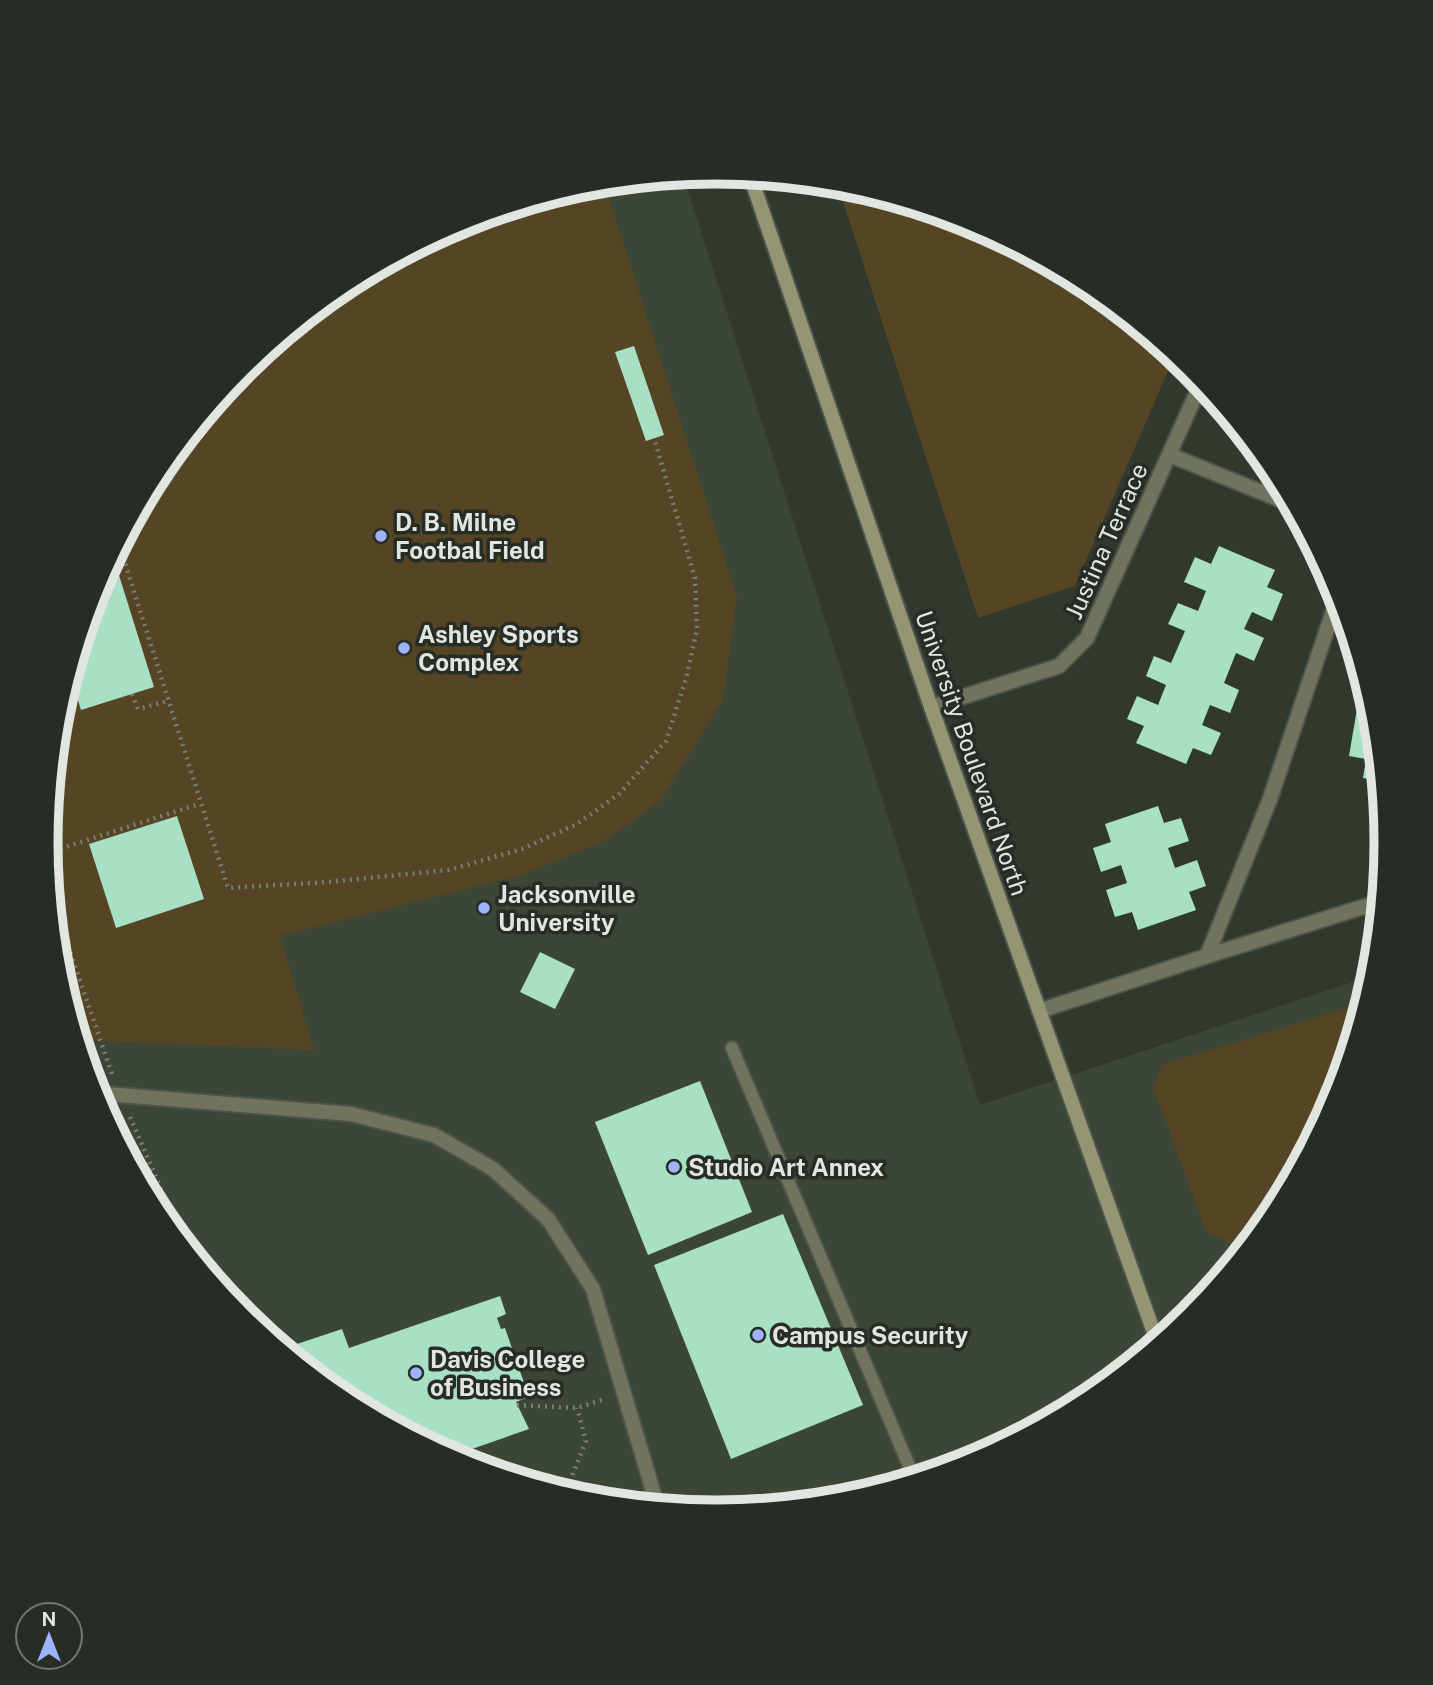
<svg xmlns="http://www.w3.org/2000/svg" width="1433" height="1685" font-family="'Public Sans',sans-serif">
  <rect width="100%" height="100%" fill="#31382e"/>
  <!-- built -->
  <path fill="#3c4637" d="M683 175 980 1105 1374 975 1336 1100 1274 1216 1191 1317 1089 1401 973 1463 847 1501 716 1513 585 1501 459 1462 343 1400 242 1317 158 1215 96 1099 58 973 46 842 58 711 97 585 159 469 242 368 344 284 460 222 586 184Z"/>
  <!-- green -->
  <path fill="#564525" d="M604 183 737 597 723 699 661 800 604 841 522 875 280 936 314 1050 79 1040 58 973 46 842 58 711 97 585 159 469 242 368 344 284 460 222 586 184Z
    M837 183 974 223 1090 285 1175 355 1075 586 978 618Z
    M1366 1002 1336 1100 1298 1171 1231 1245 1206 1231 1154 1089 1162 1065Z"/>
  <!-- building -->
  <path fill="#a7e0c4" d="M634 346 664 435 646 441 615 352Z
    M1219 546 1275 570 1267 587 1283 594 1272 621 1252 612 1244 629 1264 638 1254 661 1236 653 1224 683 1239 690 1230 713 1210 705 1202 725 1221 733 1211 755 1193 748 1186 764 1136 743 1144 726 1127 719 1137 696 1158 705 1166 685 1146 676 1154 656 1171 663 1185 631 1168 624 1178 603 1198 611 1206 591 1184 582 1195 557 1211 564Z
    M113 556 154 687 81 710 70 674 97 585Z
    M1358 703 1373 705 1375 712 1381 781 1363 778 1366 759 1349 756Z
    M1158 806 1164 823 1181 818 1189 841 1168 848 1175 868 1197 860 1206 886 1189 892 1196 910 1138 930 1132 912 1115 917 1106 890 1127 883 1121 865 1101 872 1093 848 1111 842 1105 824Z
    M177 816 204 899 116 928 89 844Z
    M540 952 575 969 555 1009 520 992Z
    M700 1081 752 1212 648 1255 595 1122Z
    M783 1214 863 1405 731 1459 654 1265Z
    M500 1296 506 1314 497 1318 501 1329 505 1328 529 1397 516 1402 529 1429 449 1457 343 1400 282 1349 342 1329 349 1348Z"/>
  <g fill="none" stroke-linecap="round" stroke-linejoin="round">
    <!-- service casing -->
    <g stroke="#4d544a" stroke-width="16">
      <path id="service" d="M732 1048 915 1480"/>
    </g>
    <!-- minor casing -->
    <g stroke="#4d544a" stroke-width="18">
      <path id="minor" d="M1170 455 1293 505
        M931 707 1059 666 1087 638 1202 381
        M1207 956 1382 901
        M1039 1011 1207 956 1270 799 1339 594
        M95 1093 351 1114 434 1135 493 1169 548 1219 593 1289 658 1508"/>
    </g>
    <!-- secondary casing -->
    <g stroke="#4d544a" stroke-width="18">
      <path id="secondary" d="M750 175 931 707 1158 1344"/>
    </g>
    <!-- path -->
    <path stroke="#787e76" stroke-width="4.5" stroke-dasharray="2 5" stroke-linecap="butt" d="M119 544 228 888 328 882 449 870 522 849 577 824 619 794 666 741 686 679 697 629 695 578 654 438
      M132 694 138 709 168 701
      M47 853 199 804
      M50 893 112 1074
      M130 1117 188 1251
      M517 1405 577 1408 605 1399
      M571 1496 573 1474 586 1441 577 1408"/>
    <!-- service -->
    <use href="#service" stroke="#72735e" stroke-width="12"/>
    <!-- minor -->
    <use href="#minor" stroke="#72735e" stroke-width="14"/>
    <!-- secondary -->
    <use href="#secondary" stroke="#949573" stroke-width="14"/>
  </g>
  <!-- markers -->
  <g fill="#9db4fd" stroke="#272d24" stroke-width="2.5">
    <circle cx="381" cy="536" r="7"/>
    <circle cx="404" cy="648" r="7"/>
    <circle cx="484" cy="908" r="7"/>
    <circle cx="674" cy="1167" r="7"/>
    <circle cx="758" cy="1335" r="7"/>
    <circle cx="416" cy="1373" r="7"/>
  </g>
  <g text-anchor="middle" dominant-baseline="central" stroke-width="7" stroke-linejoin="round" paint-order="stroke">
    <!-- poi labels -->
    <g font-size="24" font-weight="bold" fill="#e2e6e0" stroke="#272d24" text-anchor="start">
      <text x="395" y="522">D. B. Milne<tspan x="395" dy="28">Footbal Field</tspan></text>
      <text x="418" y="634">Ashley Sports<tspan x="418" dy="28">Complex</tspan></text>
      <text x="498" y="894">Jacksonville<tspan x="498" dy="28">University</tspan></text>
      <text x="688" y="1167">Studio Art Annex</text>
      <text x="772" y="1335">Campus Security</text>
      <text x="430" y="1359">Davis College<tspan x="430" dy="28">of Business</tspan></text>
    </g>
    <!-- street labels -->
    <g font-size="24" fill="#e2e6e0" stroke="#272d24">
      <text transform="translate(1106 541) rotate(-66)">Justina Terrace</text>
      <text transform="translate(972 753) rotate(71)">University Boulevard North</text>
    </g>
  </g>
  <!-- crop -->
  <path d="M0 0H1433V1685H0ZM58 842a658 658 0 1 1 1316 0a658 658 0 1 1-1316 0Z" fill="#272d24" fill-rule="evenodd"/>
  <path fill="none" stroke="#e2e6e0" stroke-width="9" d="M58 842a658 658 0 1 1 1316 0a658 658 0 1 1-1316 0Z"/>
  <!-- north arrow -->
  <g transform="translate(49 1636)"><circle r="33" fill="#272d24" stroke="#72776f" stroke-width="2"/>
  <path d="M0-5L12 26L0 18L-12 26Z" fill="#9db4fd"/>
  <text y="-10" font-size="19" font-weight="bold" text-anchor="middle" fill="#e2e6e0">N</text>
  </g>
</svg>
